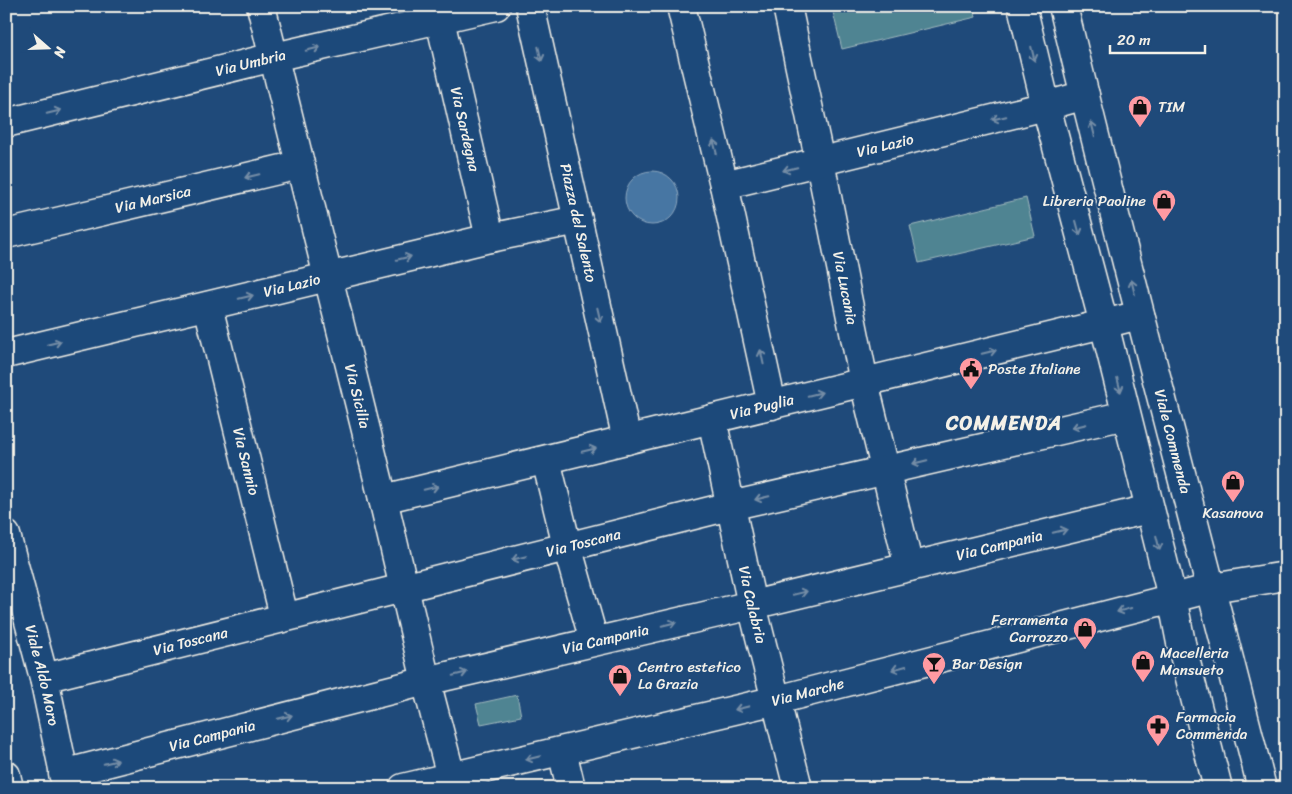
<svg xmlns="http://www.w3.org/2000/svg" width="1292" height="794" font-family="Sriracha,sans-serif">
  <rect width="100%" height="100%" fill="#1f4a7a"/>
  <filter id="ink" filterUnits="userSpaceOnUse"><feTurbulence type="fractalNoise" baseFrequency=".02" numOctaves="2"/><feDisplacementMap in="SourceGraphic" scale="10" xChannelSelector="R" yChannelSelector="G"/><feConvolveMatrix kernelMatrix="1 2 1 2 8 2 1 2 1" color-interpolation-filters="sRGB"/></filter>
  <g filter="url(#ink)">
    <!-- green -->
    <path fill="#4f8492" stroke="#a2babd" d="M856 6H973L976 17 842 49 833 12Z
      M1026 198 1035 236 919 263 910 226Z
      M517 695 521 716 481 724 476 704Z"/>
    <!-- water -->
    <path fill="#4776a3" stroke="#8ca7bf" d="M625 198a27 27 0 1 1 54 0a27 27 0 1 1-54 0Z"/>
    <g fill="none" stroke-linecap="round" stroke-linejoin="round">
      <!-- street casing -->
      <g stroke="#f4f1e8" stroke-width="31">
        <g id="street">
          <path id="s1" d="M261 6 383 499 426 681 454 788"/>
          <path id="s2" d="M530 6 627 440"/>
          <path d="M681 6 724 185 772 405"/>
          <path id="s3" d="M787 6 820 162 864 382 909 567"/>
          <path id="s4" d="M440 20 490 238"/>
          <path id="s5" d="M6 123 274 57 496 6"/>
          <path id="s6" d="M724 185 1046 106 1085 95"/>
          <path id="s7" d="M6 234 299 165"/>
          <path id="s8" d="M208 306 284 616"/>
          <path id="s9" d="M6 354 490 238 578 220"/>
          <path id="s10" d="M712 419 752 605 798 788"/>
          <path d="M546 460 567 546 594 641"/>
          <path id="s11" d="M383 499 1140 315"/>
          <path id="s12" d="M44 678 730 506 1126 415"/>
          <path d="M562 751 571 788"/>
          <path id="s13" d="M63 774 426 681 752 605 1149 509"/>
          <path id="s14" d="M403 788 777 700 1212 588 1286 576"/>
        </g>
      </g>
      <!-- secondary casing -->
      <g stroke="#f4f1e8" stroke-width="31">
        <g id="secondary">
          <path d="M1022 6 1046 106 1104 324 1172 597 1181 643 1218 788"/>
          <path id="s15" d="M1063 6C1126 268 1196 527 1262 788"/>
          <path id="s16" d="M6 535 44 678 67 788"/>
          <path d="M6 775 9 788"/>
        </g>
      </g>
      <!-- street -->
      <use href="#street" stroke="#1f4a7a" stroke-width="28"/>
      <!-- secondary -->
      <use href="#secondary" stroke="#1f4a7a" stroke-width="28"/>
    </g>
    <!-- one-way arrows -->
    <defs><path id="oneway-shaft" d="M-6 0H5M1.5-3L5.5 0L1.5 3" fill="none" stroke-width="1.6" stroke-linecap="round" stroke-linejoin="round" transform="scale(1.25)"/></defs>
    <g stroke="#748da6">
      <use href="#oneway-shaft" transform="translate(313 49) rotate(-13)"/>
      <use href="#oneway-shaft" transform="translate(540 54) rotate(77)"/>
      <use href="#oneway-shaft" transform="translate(1033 54) rotate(76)"/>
      <use href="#oneway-shaft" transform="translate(54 112) rotate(-14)"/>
      <use href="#oneway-shaft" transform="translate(999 118) rotate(166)"/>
      <use href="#oneway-shaft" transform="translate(1093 129) rotate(-104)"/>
      <use href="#oneway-shaft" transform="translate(715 147) rotate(-104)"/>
      <use href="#oneway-shaft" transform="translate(790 169) rotate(166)"/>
      <use href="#oneway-shaft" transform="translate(252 176) rotate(167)"/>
      <use href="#oneway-shaft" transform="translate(1078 228) rotate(75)"/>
      <use href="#oneway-shaft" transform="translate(404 258) rotate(-13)"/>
      <use href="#oneway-shaft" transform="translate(1133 287) rotate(-104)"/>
      <use href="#oneway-shaft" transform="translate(246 297) rotate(-14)"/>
      <use href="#oneway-shaft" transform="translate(599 315) rotate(77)"/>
      <use href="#oneway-shaft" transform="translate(54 343) rotate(-13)"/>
      <use href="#oneway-shaft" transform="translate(989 352) rotate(-14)"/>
      <use href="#oneway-shaft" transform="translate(762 357) rotate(-102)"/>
      <use href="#oneway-shaft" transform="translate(1119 385) rotate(76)"/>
      <use href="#oneway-shaft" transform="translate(815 394) rotate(-14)"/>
      <use href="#oneway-shaft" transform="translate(1079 426) rotate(167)"/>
      <use href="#oneway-shaft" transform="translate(589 450) rotate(-14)"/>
      <use href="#oneway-shaft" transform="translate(920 462) rotate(167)"/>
      <use href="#oneway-shaft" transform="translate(431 488) rotate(-13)"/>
      <use href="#oneway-shaft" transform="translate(762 498) rotate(167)"/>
      <use href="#oneway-shaft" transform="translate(1060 531) rotate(-14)"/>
      <use href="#oneway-shaft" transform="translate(1158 543) rotate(76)"/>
      <use href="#oneway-shaft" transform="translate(519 558) rotate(166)"/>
      <use href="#oneway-shaft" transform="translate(800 593) rotate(-14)"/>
      <use href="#oneway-shaft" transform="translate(1124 610) rotate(165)"/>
      <use href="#oneway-shaft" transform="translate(669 624) rotate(-13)"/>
      <use href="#oneway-shaft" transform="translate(899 668) rotate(165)"/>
      <use href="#oneway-shaft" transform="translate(460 674) rotate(-13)"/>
      <use href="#oneway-shaft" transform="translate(742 708) rotate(167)"/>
      <use href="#oneway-shaft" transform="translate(285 717) rotate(-14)"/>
      <use href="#oneway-shaft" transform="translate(533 758) rotate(167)"/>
      <use href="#oneway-shaft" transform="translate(111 762) rotate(-14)"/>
    </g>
  </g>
  <!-- icons -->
  <defs>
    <g id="shop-pin" transform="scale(1.25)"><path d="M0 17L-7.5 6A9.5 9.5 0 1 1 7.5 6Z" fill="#ff9aa2" stroke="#1f4a7a"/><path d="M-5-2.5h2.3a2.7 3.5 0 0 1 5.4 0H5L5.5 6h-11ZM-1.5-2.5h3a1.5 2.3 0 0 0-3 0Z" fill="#111"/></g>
    <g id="civic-pin" transform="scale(1.25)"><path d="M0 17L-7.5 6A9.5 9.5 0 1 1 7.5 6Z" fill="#ff9aa2" stroke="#1f4a7a"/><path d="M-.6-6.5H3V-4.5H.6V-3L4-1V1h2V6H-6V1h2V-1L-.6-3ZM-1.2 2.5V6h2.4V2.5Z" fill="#111"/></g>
    <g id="bar-pin" transform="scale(1.25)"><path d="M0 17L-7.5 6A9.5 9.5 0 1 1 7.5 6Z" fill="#ff9aa2" stroke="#1f4a7a"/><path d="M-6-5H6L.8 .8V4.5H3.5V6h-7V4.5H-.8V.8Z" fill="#111"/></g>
    <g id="pharmacy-pin" transform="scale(1.25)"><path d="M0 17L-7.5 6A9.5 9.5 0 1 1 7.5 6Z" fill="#ff9aa2" stroke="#1f4a7a"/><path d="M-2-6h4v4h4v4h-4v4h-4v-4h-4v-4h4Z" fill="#111"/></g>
  </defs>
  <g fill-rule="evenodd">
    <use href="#shop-pin" x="1140" y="107"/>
    <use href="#shop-pin" x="1164" y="201"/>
    <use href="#civic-pin" x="971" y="369"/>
    <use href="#shop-pin" x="1233" y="482"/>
    <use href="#shop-pin" x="1085" y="629"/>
    <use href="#shop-pin" x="1143" y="662"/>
    <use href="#bar-pin" x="934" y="664"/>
    <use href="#shop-pin" x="620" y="676"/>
    <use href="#pharmacy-pin" x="1158" y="726"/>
  </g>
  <g text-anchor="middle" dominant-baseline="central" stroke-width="4" stroke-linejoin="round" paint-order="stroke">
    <!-- street labels -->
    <g font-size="15" fill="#f4f1e8" stroke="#1f4a7a">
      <text stroke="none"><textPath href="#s5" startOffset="252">Via Umbria</textPath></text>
      <text stroke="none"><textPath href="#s4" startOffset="112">Via Sardegna</textPath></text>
      <text stroke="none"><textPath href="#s6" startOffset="166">Via Lazio</textPath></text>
      <text stroke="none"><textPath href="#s7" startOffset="151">Via Marsica</textPath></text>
      <text stroke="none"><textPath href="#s2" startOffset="222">Piazza del Salento</textPath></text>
      <text stroke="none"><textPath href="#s9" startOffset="294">Via Lazio</textPath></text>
      <text stroke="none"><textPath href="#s3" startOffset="288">Via Lucania</textPath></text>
      <text stroke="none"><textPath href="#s1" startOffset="402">Via Sicilia</textPath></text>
      <text stroke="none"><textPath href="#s11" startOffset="390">Via Puglia</textPath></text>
      <text stroke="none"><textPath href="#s15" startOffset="449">Viale Commenda</textPath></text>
      <text stroke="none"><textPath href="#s8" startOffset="160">Via Sannio</textPath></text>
      <text stroke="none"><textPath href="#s12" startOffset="556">Via Toscana</textPath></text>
      <text stroke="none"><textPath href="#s13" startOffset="964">Via Campania</textPath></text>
      <text stroke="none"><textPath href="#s10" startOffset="190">Via Calabria</textPath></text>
      <text stroke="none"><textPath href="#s13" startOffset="559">Via Campania</textPath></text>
      <text stroke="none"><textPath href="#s12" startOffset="151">Via Toscana</textPath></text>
      <text stroke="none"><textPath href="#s16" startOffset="145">Viale Aldo Moro</textPath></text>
      <text stroke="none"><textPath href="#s14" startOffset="416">Via Marche</textPath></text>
      <text stroke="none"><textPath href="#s13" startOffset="154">Via Campania</textPath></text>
    </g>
    <!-- poi labels -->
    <g font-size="15" fill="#f4f1e8" stroke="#1f4a7a" text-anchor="start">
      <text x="1158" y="107">TIM</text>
      <text x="1146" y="201" text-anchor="end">Libreria Paoline</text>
      <text x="988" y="369">Poste Italiane</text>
      <text x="1233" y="513" text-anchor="middle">Kasanova</text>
      <text x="1068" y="620" text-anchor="end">Ferramenta<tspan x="1068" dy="17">Carrozzo</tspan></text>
      <text x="1160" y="653">Macelleria<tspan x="1160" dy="17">Mansueto</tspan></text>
      <text x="952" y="664">Bar Design</text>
      <text x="638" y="667">Centro estetico<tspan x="638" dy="17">La Grazia</tspan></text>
      <text x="1176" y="717">Farmacia<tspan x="1176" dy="17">Commenda</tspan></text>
    </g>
    <!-- district labels -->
    <g font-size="20" font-weight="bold" letter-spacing="1" fill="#f4f1e8" stroke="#1f4a7a">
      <text x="1004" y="423">COMMENDA</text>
    </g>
  </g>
  <!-- margin -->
  <rect width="1292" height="794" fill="none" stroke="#1f4a7a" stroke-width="25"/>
  <rect x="12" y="12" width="1267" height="769" fill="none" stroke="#f4f1e8" stroke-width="2" filter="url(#ink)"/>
  <!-- north arrow -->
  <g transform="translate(48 48) rotate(110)" stroke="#1f4a7a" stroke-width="4" paint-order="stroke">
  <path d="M0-4L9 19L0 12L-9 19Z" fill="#f4f1e8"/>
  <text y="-8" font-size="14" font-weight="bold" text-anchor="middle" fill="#f4f1e8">N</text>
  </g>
  <!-- scale -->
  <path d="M1110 45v8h95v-8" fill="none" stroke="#f4f1e8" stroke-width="2.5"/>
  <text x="1117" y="45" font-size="15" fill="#f4f1e8" stroke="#1f4a7a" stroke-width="4" paint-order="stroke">20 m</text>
</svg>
